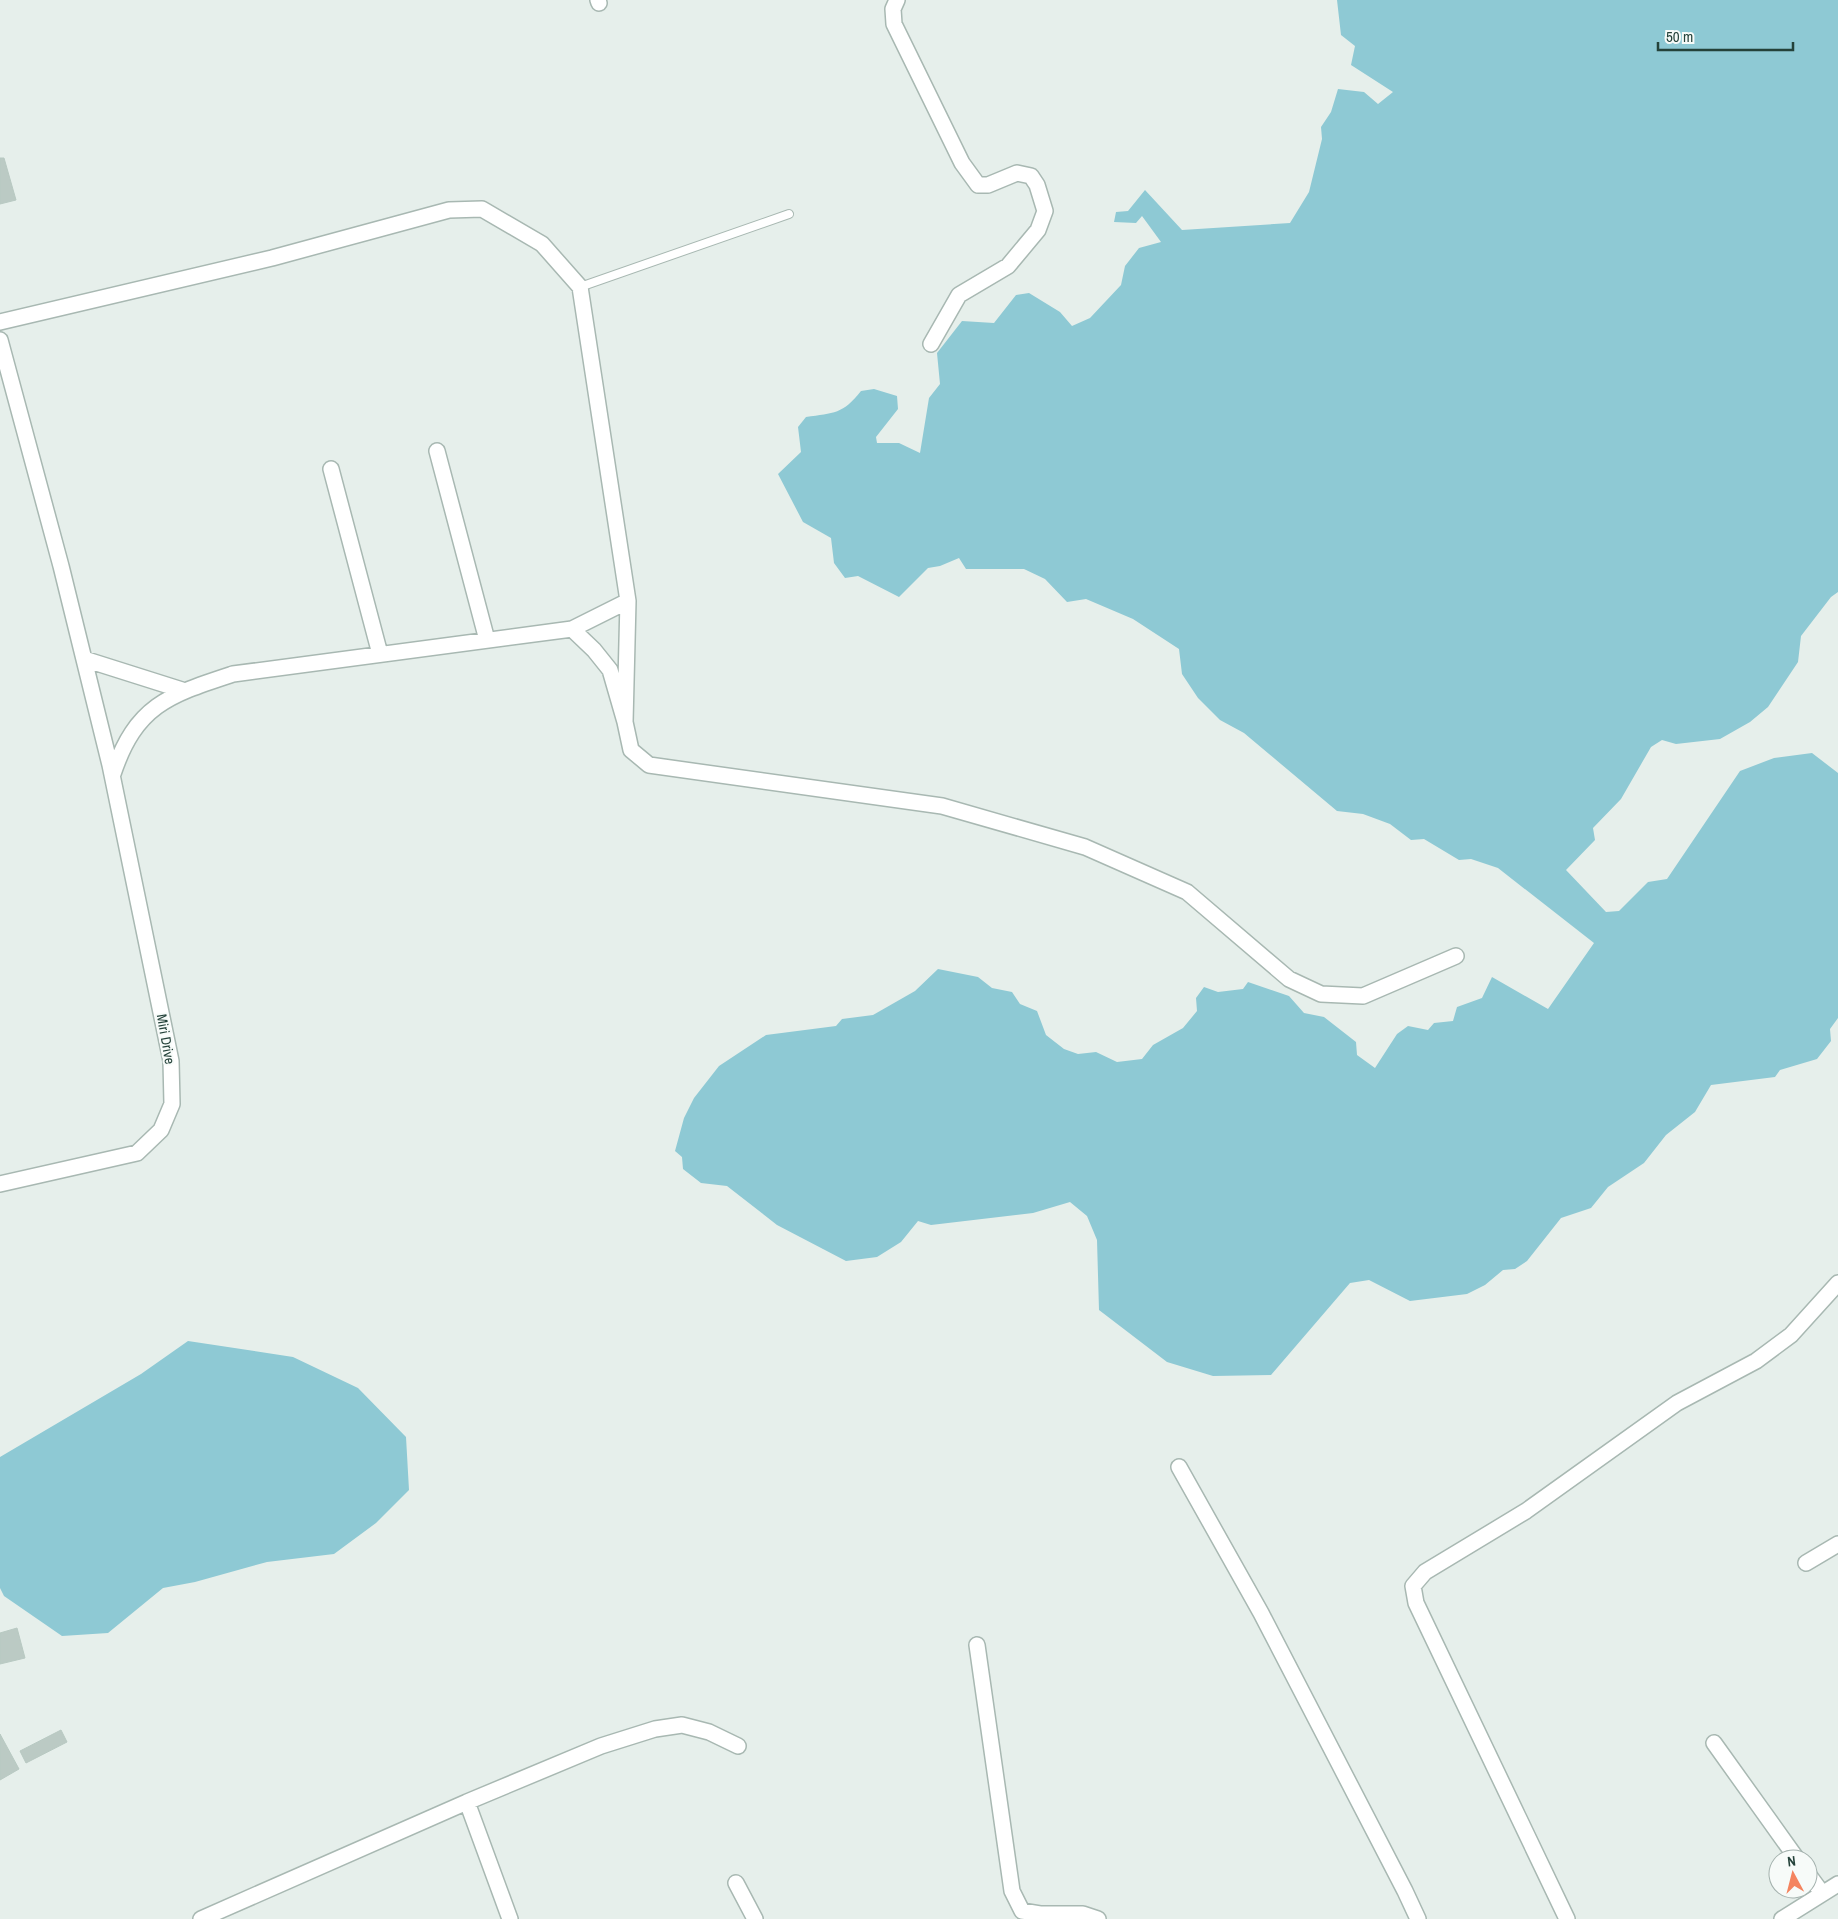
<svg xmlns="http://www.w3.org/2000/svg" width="1838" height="1919" font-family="'Archivo Narrow',sans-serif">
  <rect width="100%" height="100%" fill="#e6efeb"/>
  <!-- water -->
  <path fill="#8ec9d4" d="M1337 0H1838V592L1831 597 1801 636 1798 662 1768 707 1750 722 1720 739 1676 744 1662 740 1651 747 1621 799 1593 828 1595 840 1566 870 1606 912 1619 911 1648 882 1667 879 1740 771 1774 758 1812 753 1838 773V1018L1830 1029 1831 1041 1817 1059 1780 1070 1775 1077 1711 1085 1695 1112 1666 1135 1644 1163 1608 1187 1591 1208 1561 1218 1527 1261 1515 1269 1503 1270 1485 1285 1467 1294 1410 1301 1369 1280 1350 1283 1271 1375 1213 1376 1167 1362 1099 1310 1097 1240 1087 1216 1070 1202 1033 1213 931 1225 918 1221 901 1242 877 1257 846 1261 777 1225 727 1186 701 1183 683 1169 682 1157 675 1151 684 1118 694 1098 719 1066 766 1035 836 1026 842 1019 873 1015 915 991 938 969 978 977 992 988 1012 992 1020 1004 1037 1011 1046 1035 1064 1049 1078 1054 1096 1052 1117 1062 1142 1059 1153 1045 1183 1028 1197 1011 1196 998 1204 987 1218 992 1243 989 1248 982 1289 996 1304 1013 1324 1017 1356 1042 1357 1055 1375 1068 1397 1034 1408 1026 1428 1030 1434 1023 1453 1021 1457 1007 1482 998 1492 977 1548 1009 1594 943 1498 868 1471 859 1459 860 1424 839 1411 840 1390 824 1363 814 1337 811 1244 733 1220 720 1198 698 1182 674 1179 649 1133 619 1086 599 1067 602 1045 579 1024 569H966L959 558 940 566 928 568 899 597 858 576 845 578 834 563 831 538 803 522 778 474 801 452 798 427 806 417C834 413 843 414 861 391L874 389 897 396 898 409 876 437 877 443H899L920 453 929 398 940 384 937 353 962 321 994 323 1016 295 1029 293 1060 312 1072 326 1090 318 1121 285 1125 266 1139 248 1161 242 1142 216 1136 223 1114 222 1116 212 1128 211 1145 190 1182 230 1290 223 1309 192 1322 139 1321 127 1331 112 1338 89 1364 92 1378 104 1393 92 1351 65 1355 46 1341 35Z
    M188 1341 293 1357 358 1388 406 1437 409 1490 376 1523 334 1554 267 1562 195 1582 163 1588 108 1633 62 1636 4 1596 0 1588V1457L141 1374Z"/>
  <!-- building -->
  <path fill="#bbcac4" stroke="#b8c9c2" d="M0 158H4L16 200 0 204Z
    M17 1628 25 1658 0 1664V1633Z
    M61 1730 67 1742 26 1763 20 1751Z
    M0 1734 19 1769 0 1780Z"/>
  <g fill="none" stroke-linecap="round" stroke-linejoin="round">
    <!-- lane casing -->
    <g stroke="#a8b8b2" stroke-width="10">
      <path id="lane" d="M580 287 789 214"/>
    </g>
    <!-- street casing -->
    <g stroke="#a8b8b2" stroke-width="18">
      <path id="street" d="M598 0 599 3
        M897 0 893 9 894 24 962 163 978 185H988L1017 173 1031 176 1037 185 1045 211 1038 230 1008 266 959 295 931 344
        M0 322 272 258 449 210 482 209 542 244 580 287 628 601 625 722
        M0 340 61 566 110 765 171 1061 172 1104 161 1130 137 1153 0 1184
        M437 451 487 640
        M331 469 380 654
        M572 629 594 650 610 670 625 722 631 750 649 765 942 806 1085 847 1187 892 1289 979 1321 994 1363 996 1456 956
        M84 659 182 690
        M113 774C136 705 169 695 233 674L572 629 628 601
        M1179 1467 1261 1613 1405 1891 1418 1919
        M1806 1563 1838 1544
        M977 1645 1012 1891 1022 1911 1040 1914H1083L1098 1919
        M1714 1743 1797 1859
        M467 1802 601 1746 655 1729 682 1725 709 1732 738 1746
        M1808 1874 1822 1893
        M736 1883 755 1919
        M201 1919 467 1802 510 1919
        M1567 1919 1416 1603 1413 1586 1425 1572 1526 1511 1677 1403 1756 1361 1791 1335 1838 1283
        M1782 1919 1838 1884"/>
    </g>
    <!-- lane -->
    <use href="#lane" stroke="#fff" stroke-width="8"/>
    <!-- street -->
    <use href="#street" stroke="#fff" stroke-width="15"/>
  </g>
  <g text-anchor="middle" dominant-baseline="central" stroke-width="4" stroke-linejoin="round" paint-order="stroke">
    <!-- street labels -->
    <g font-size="14" fill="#24423a" stroke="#f7fbf9">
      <text transform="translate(166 1039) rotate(80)">Miri Drive</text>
    </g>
  </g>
  <!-- north arrow -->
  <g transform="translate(1793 1874) rotate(353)"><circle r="24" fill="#f7fbf9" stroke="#a3b1ad"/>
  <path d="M0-4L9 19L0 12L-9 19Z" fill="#f4845f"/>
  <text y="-8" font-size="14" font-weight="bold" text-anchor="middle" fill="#24423a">N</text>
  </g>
  <!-- scale -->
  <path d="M1658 42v8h135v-8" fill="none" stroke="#24423a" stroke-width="2.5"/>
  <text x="1666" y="42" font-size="15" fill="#24423a" stroke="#f7fbf9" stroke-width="4" paint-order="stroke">50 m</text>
</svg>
